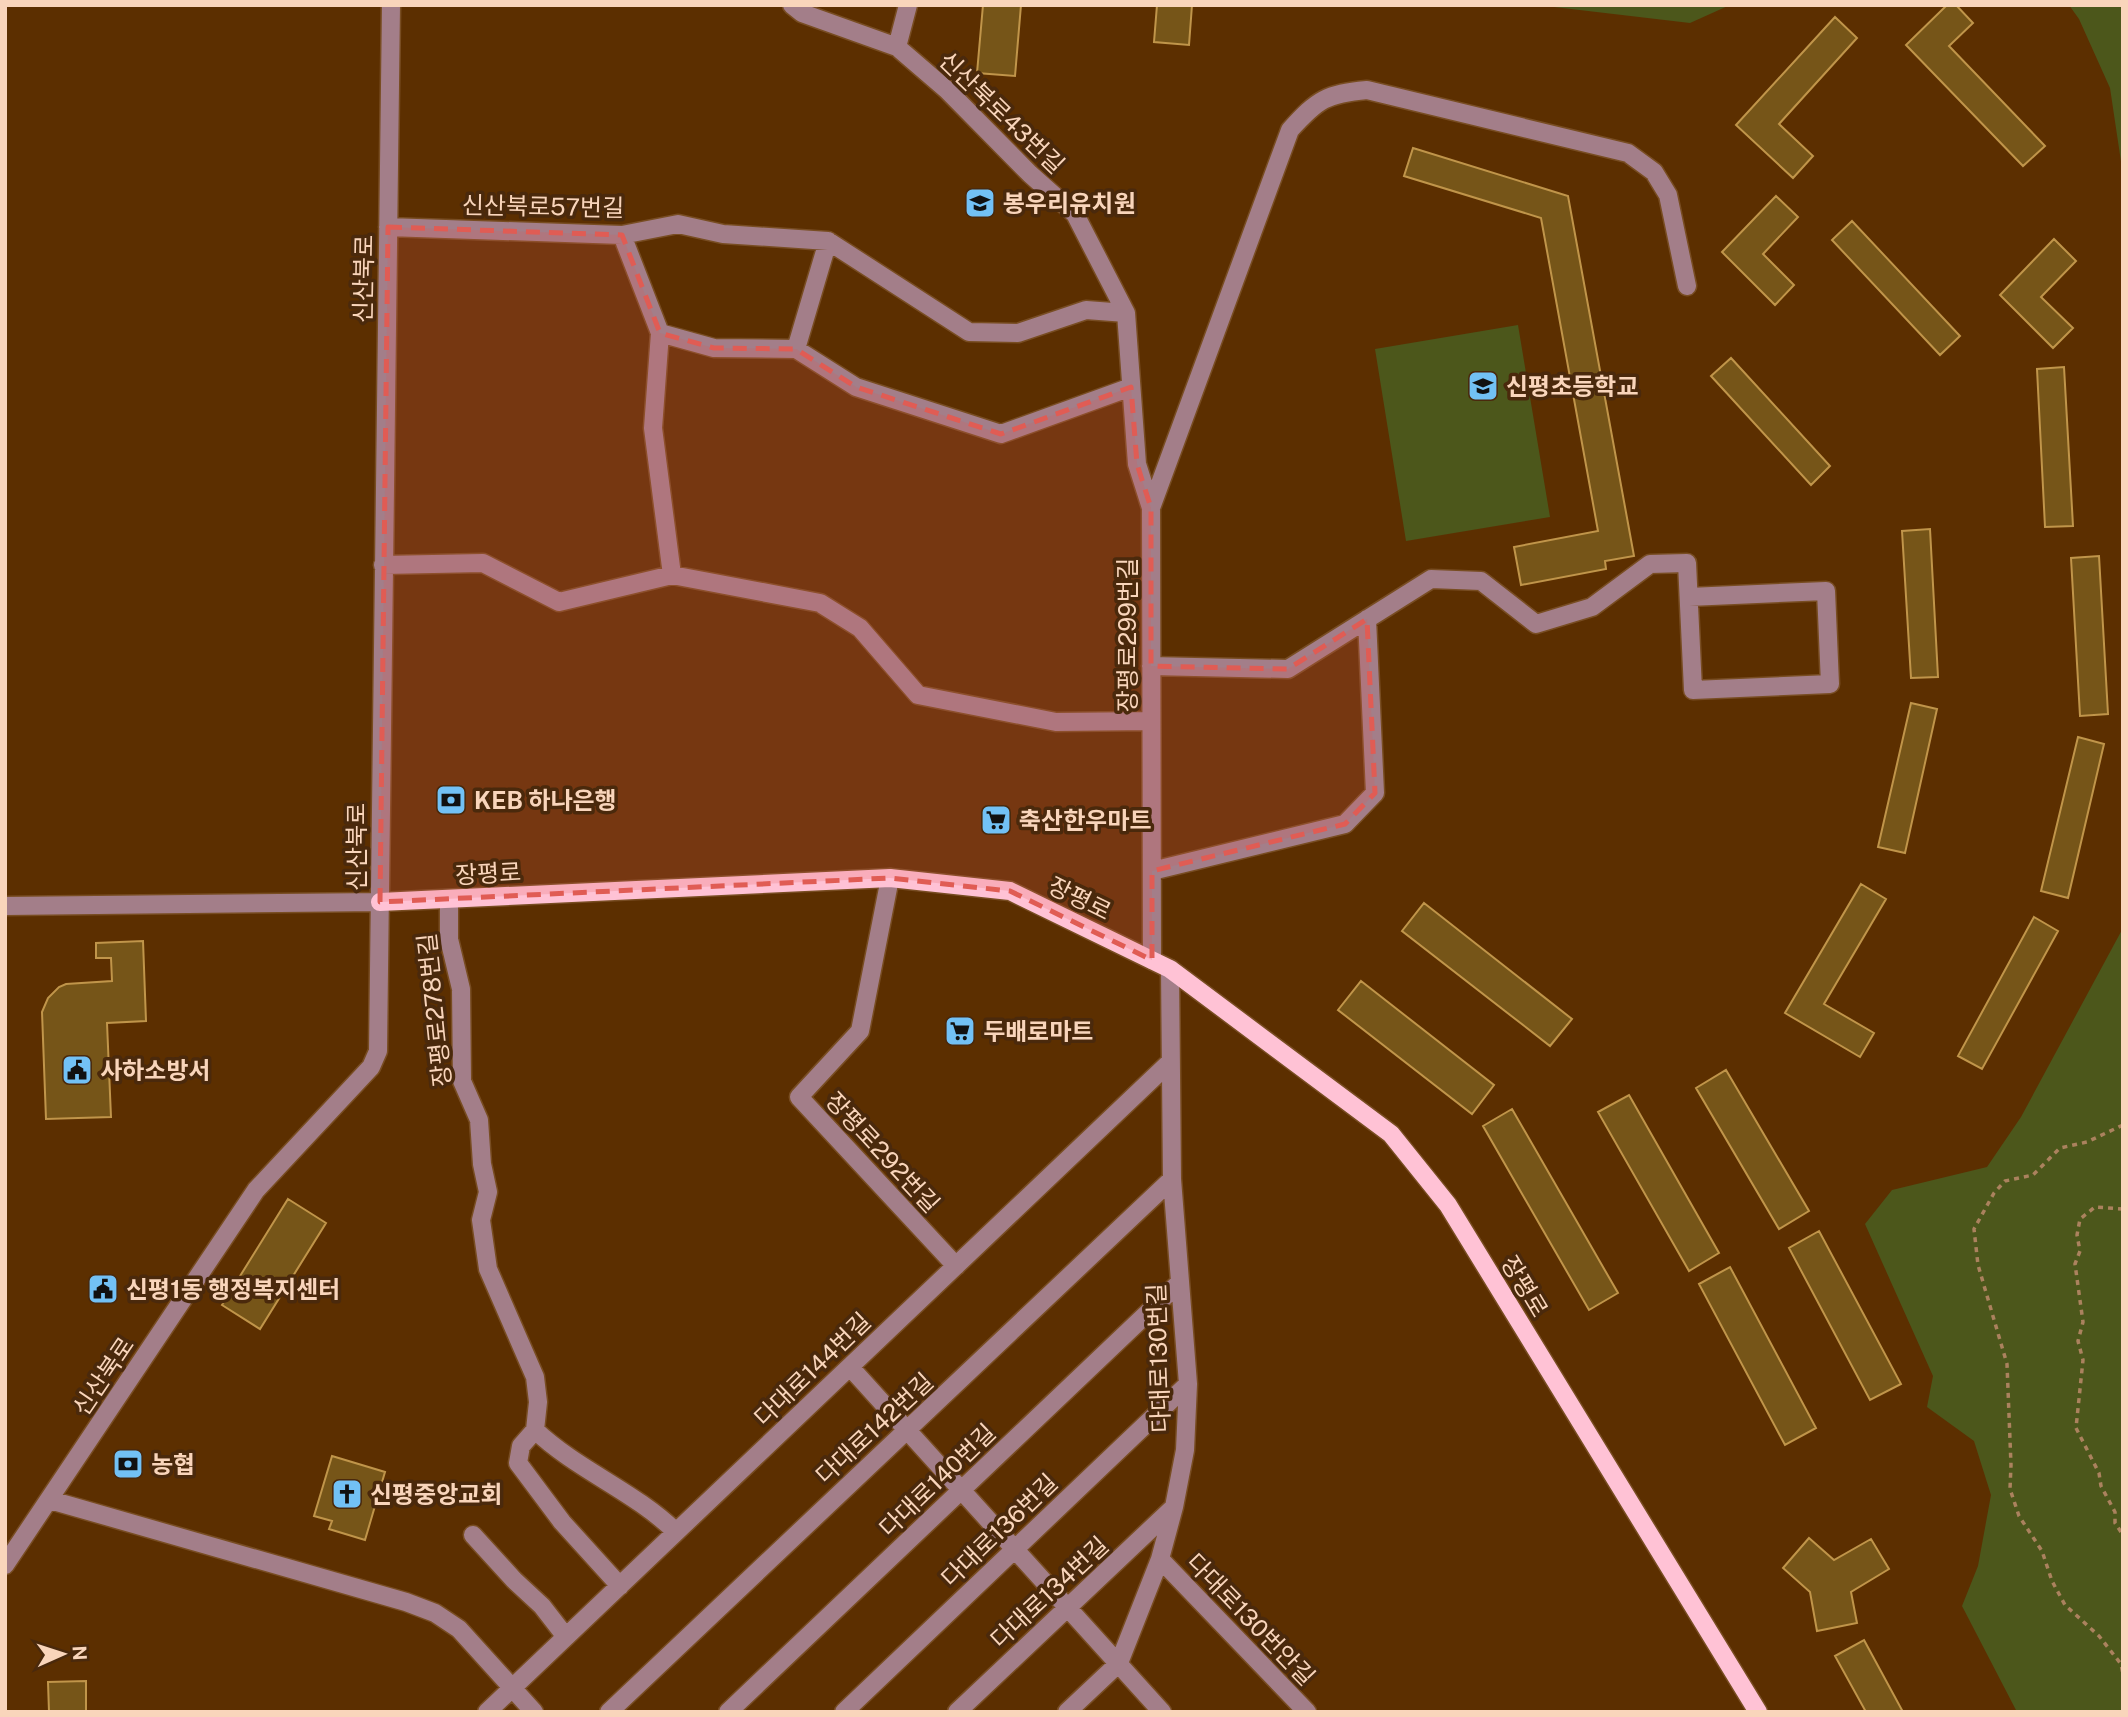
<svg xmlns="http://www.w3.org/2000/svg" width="2128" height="1717" font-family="'Public Sans','Noto Sans KR',sans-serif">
  <rect width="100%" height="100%" fill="#5c2f00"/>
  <!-- green -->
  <path fill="#4c571b" d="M1537 5H1730L1690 23Z
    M2069 5H2123V175L2110 88 2079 19Z
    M1518 325 1550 517 1406 541 1375 349Z
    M2123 928V1712H2017L1962 1606 1978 1566 1991 1495 1974 1441 1927 1407 1933 1376 1865 1224 1892 1190 1987 1167 2021 1117Z"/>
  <!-- building -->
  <path fill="#765518" stroke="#c0954a" stroke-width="2" d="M983 5H1021L1015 76 977 73Z
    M1157 5H1192L1189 45 1154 42Z
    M1947 5H1956L1973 23 1949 46 2045 146 2023 166 1906 45Z
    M1835 17 1857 38 1779 124 1813 156 1793 178 1736 125Z
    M1413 148 1568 196 1634 556 1605 561 1606 569 1521 585 1514 547 1598 531 1541 218 1404 176Z
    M1776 196 1798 217 1763 254 1794 285 1775 305 1722 252Z
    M1852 221 1960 336 1940 355 1832 240Z
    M2054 239 2076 261 2041 297 2073 328 2053 348 2000 295Z
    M1731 358 1830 466 1811 485 1711 376Z
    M2064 367 2073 526 2045 527 2037 369Z
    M1930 529 1938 677 1911 678 1902 531Z
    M2099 556 2108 714 2080 716 2071 558Z
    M1911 703 1937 709 1905 853 1878 847Z
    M2078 737 2104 744 2068 898 2041 891Z
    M1861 884 1886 899 1824 1004 1874 1033 1860 1057 1785 1013Z
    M1424 903 1572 1019 1550 1046 1402 931Z
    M2034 917 2058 931 1982 1069 1958 1056Z
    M143 941 146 1021 107 1023 111 1117 46 1119 42 1012 48 998 59 987 66 984 112 981 111 958H96V943Z
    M1361 981 1494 1085 1472 1114 1338 1010Z
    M1726 1070 1809 1211 1779 1229 1696 1088Z
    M1629 1095 1719 1253 1689 1271 1598 1112Z
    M1512 1109 1618 1293 1589 1310 1483 1126Z
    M288 1199 326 1223 260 1329 222 1305Z
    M1819 1231 1901 1384 1870 1400 1789 1248Z
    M1730 1267 1816 1428 1785 1445 1699 1284Z
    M332 1456 385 1472 365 1540 329 1529 332 1521 314 1516Z
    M1809 1538 1834 1560 1871 1539 1889 1569 1851 1592 1857 1623 1817 1631 1810 1592 1783 1568Z
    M1864 1640 1903 1712H1866L1835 1656Z
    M86 1681V1712H49L48 1682Z"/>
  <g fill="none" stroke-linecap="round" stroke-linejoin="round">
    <!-- minor casing -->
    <g stroke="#784d22" stroke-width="21">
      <path id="minor" d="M792 5 802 13 897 47 947 90 1030 174 1075 214 1126 313 1137 464 1151 508 1152 960
        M897 47 908 5
        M388 227 622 235 678 224 723 234 828 241 969 332 1018 333 1086 310 1126 313
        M622 235 660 333 653 428 672 575
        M660 333 714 348 796 349 856 387 1001 434 1131 387
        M796 349 828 241
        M1151 508 1290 130C1318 99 1326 94 1367 90L1628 153 1654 172 1668 195 1687 286
        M383 565 483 563 559 602 672 575 820 603 860 628 918 695 1056 722 1151 721
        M1151 666 1288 669 1431 579 1481 581 1536 624 1592 607 1650 564 1687 563 1693 690 1830 684 1826 591 1689 597
        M1152 871 1345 824 1375 793 1367 619
        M890 878 860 1031 799 1097 956 1266
        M449 900V939L461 989 462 1081 479 1120 482 1164 488 1192 481 1220 488 1269 535 1377 538 1402 535 1430C577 1470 634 1491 676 1532
        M5 906 380 902
        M850 1367 1162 1712
        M535 1430 521 1446 518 1463 562 1522 620 1586
        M50 1500 406 1602 435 1613 459 1629 534 1712
        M473 1535 514 1580 542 1606 566 1637
        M1160 1559 1307 1712
        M5 1565 256 1190 371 1067 378 1051 391 5
        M487 1712 1170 1062
        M609 1712 1172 1179
        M728 1712 1179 1283
        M844 1712 1188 1384
        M957 1712 1174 1507
        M1067 1712 1119 1663 1160 1559 1174 1507 1185 1450 1188 1384 1172 1179 1170 969"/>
    </g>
    <!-- major casing -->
    <g stroke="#784d22" stroke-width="21">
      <path id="major" d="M380 902 890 878 1010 891 1170 969 1391 1134 1448 1205 1758 1712"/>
    </g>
    <!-- path -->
    <path stroke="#ab825e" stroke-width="3.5" stroke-dasharray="5 5" stroke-linecap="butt" d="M2123 1125 2087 1142 2060 1148 2033 1175 2005 1181 1994 1193 1974 1229 1978 1265 2007 1364 2011 1465 2010 1489 2019 1516 2042 1551 2052 1581 2065 1605 2099 1636 2121 1664 2123 1674
      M2123 1209 2095 1207 2080 1219 2077 1235 2080 1251 2075 1264 2083 1322 2078 1341 2083 1360 2076 1428 2099 1473 2101 1486 2115 1512V1523L2123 1535"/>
    <!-- minor -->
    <use href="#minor" stroke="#a37e89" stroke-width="18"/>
    <!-- major -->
    <use href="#major" stroke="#ffc2d5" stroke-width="18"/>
  </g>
  <!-- marked area -->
  <path fill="#e05c54" fill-opacity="0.2" stroke="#e05c54" stroke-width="5" stroke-dasharray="14 9" stroke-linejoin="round" d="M388 227 622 235 660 333 714 348 796 349 856 387 1001 434 1131 387 1137 464 1151 508V666L1288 669 1367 619 1375 793 1345 824 1152 871V960L1010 891 890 878 380 902Z"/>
  <!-- icons -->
  <defs>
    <g id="school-square" transform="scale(1.575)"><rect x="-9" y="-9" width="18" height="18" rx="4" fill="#72c1f5" stroke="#4a290c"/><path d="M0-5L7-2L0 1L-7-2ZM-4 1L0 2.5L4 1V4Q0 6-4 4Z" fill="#111"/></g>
    <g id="bank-square" transform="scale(1.575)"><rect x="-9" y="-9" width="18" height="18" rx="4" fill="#72c1f5" stroke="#4a290c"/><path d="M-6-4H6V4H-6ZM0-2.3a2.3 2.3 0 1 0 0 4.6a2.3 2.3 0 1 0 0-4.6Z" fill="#111"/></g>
    <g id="supermarket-square" transform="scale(1.575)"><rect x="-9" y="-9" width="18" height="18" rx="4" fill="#72c1f5" stroke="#4a290c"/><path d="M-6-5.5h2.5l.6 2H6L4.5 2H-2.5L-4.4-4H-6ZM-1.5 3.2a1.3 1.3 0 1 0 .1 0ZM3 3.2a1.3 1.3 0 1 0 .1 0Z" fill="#111"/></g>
    <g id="civic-square" transform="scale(1.575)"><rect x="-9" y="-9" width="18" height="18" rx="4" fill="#72c1f5" stroke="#4a290c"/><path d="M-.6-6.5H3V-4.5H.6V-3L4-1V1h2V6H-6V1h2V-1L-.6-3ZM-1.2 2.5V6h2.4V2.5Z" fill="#111"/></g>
    <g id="church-square" transform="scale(1.575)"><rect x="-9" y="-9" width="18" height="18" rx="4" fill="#72c1f5" stroke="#4a290c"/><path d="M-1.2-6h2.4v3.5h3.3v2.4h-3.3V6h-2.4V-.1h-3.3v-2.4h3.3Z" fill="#111"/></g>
  </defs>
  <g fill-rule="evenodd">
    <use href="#school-square" x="980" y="203"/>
    <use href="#school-square" x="1483" y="386"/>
    <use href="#bank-square" x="451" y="800"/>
    <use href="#supermarket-square" x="996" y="820"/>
    <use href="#supermarket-square" x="960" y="1031"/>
    <use href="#civic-square" x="77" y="1070"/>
    <use href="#civic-square" x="103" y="1289"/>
    <use href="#bank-square" x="128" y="1464"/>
    <use href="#church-square" x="347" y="1494"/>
  </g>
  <g text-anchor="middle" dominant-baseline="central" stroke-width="7" stroke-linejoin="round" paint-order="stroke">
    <!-- street labels -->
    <g font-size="24" fill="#f9d5bb" stroke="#4a290c">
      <text transform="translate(1002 112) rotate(44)">신산북로43번길</text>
      <text transform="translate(543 206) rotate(1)">신산북로57번길</text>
      <text transform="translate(363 279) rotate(-89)">신산북로</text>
      <text transform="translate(1127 635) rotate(-90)">장평로299번길</text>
      <text transform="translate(356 847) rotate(-90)">신산북로</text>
      <text transform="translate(488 873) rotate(-3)">장평로</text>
      <text transform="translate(1080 898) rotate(26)">장평로</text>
      <text transform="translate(434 1010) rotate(-96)">장평로278번길</text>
      <text transform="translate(883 1152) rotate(47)">장평로292번길</text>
      <text transform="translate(1525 1286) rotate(59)">장평로</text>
      <text transform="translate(1158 1358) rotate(-92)">다대로130번길</text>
      <text transform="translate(812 1369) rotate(-44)">다대로144번길</text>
      <text transform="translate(103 1376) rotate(-56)">신산북로</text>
      <text transform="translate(874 1428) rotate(-43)">다대로142번길</text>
      <text transform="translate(937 1480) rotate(-44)">다대로140번길</text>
      <text transform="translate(999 1530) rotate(-44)">다대로136번길</text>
      <text transform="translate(1049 1592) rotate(-43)">다대로134번길</text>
      <text transform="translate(1251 1619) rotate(46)">다대로130번안길</text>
    </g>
    <!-- poi labels -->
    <g font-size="24" font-weight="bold" fill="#f9d5bb" stroke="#4a290c" text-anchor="start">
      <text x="1003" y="203">봉우리유치원</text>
      <text x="1506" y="386">신평초등학교</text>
      <text x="474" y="800">KEB 하나은행</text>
      <text x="1019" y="820">축산한우마트</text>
      <text x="983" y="1031">두배로마트</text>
      <text x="100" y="1070">사하소방서</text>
      <text x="126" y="1289">신평1동 행정복지센터</text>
      <text x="151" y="1464">농협</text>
      <text x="370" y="1494">신평중앙교회</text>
    </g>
  </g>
  <!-- border -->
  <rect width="2128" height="1717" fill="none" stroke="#f9d5bb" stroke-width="14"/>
  <!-- north arrow -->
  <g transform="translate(63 1654) rotate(87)" stroke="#4a290c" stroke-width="5" paint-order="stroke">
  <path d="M0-5L12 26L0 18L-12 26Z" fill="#f9d5bb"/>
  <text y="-10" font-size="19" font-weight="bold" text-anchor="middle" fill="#f9d5bb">N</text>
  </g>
</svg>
